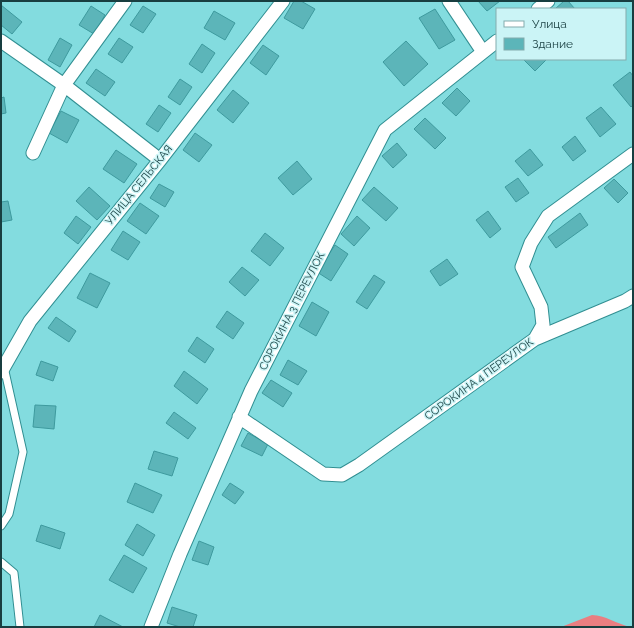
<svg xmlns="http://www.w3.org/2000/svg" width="634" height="628" font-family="Raleway,sans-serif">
  <rect width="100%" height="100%" fill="#83dcdf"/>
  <!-- water -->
  <path fill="#e97e81" d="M592 615C605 615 617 624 630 627H561Z"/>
  <!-- building -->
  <path fill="#5cb5b9" stroke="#3e9a9e" d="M294 1H301L315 9 303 29 284 18Z
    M478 1H500L487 11Z
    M564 1H568L575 9H555Z
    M1 5 22 22 12 34 1 25Z
    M91 6 105 15 94 34 79 25Z
    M143 6 156 14 143 33 130 25Z
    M435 9 455 40 439 49 419 18Z
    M214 11 235 23 225 40 204 28Z
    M60 38 72 45 60 67 48 60Z
    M119 38 133 47 122 63 108 54Z
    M406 41 428 64 404 86 383 62Z
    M202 44 215 53 202 73 189 64Z
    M263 45 279 56 266 75 250 63Z
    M523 59H547L535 71Z
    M96 69 115 82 105 96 86 83Z
    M630 72 633 76V105L631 107 613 85Z
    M180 79 192 87 180 105 168 97Z
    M457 88 470 101 456 116 442 103Z
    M233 90 249 103 233 123 217 110Z
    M4 97 6 113 1 114V98Z
    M159 105 171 113 158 132 146 124Z
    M601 107 616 124 600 137 586 118Z
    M61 111 79 120 67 143 49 133Z
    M425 118 446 138 435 149 414 129Z
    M195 133 212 145 199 162 183 150Z
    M575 136 586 151 573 161 562 147Z
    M397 143 407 155 393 168 382 156Z
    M530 149 543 165 528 176 515 161Z
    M116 150 137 164 124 183 103 169Z
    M297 161 312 179 293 195 278 178Z
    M518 178 529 193 516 202 505 187Z
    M614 179 628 193 618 203 604 188Z
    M159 184 174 192 165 207 150 198Z
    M89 187 110 206 97 220 76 201Z
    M374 187 398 208 386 221 362 200Z
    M8 201 12 220 1 222V202Z
    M140 203 159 216 146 234 127 221Z
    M488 211 501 229 490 238 476 220Z
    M580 213 588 225 556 248 548 237Z
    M76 216 91 227 78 244 64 233Z
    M357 216 370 228 354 246 341 234Z
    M123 231 140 242 128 260 111 250Z
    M265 233 284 248 270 266 251 251Z
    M335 245 348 254 331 281 317 272Z
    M447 259 458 274 440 286 430 271Z
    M242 267 259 280 245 296 229 282Z
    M90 273 110 283 97 308 77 298Z
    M374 275 385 282 367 309 356 302Z
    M312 302 329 312 316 336 299 326Z
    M227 311 244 323 233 339 216 327Z
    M56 317 76 331 69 342 48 328Z
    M197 337 214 349 205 363 188 351Z
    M288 360 307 371 298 385 280 375Z
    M41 361 58 367 53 381 36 375Z
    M184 371 208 389 197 404 174 386Z
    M271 380 292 393 283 407 262 393Z
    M35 405 56 406 54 429 33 427Z
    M174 412 196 428 188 439 166 423Z
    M248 433 268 444 262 456 241 446Z
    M154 451 178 458 172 476 148 469Z
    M135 483 162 495 153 513 127 502Z
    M230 483 244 492 235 504 222 495Z
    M137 524 155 535 143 556 125 545Z
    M41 525 65 533 60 549 36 541Z
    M199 541 214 547 208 565 192 560Z
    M124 555 147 568 133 593 109 580Z
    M172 607 197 615 193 627H180L167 623Z
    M100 615 123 627H94Z"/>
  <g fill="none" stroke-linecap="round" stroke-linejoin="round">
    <!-- service casing -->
    <g stroke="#318f92" stroke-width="9">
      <path id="service" d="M1 526 9 514 23 452 4 367
        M1 562 14 573 20 627"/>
    </g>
    <!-- minor casing -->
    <g stroke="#318f92" stroke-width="15">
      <path id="minor" d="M449 1 483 52
        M538 9 548 1
        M1 41 64 85 160 160
        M33 153 64 85 125 1
        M535 339 625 301 633 296
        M1 372 30 321 160 160 283 1
        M239 417 323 474 342 475 359 465 535 339 543 325 541 307 522 267 531 243 548 216 633 154
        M151 627 180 554 251 391 385 130 497 41"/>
    </g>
    <!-- service -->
    <use href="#service" stroke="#fff" stroke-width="7"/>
    <!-- minor -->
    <use href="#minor" stroke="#fff" stroke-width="13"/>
  </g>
  <g text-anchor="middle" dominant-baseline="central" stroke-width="3" stroke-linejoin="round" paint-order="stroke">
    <!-- street labels -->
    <g font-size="11" fill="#183e40" stroke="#cbf4f6">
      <text transform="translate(139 185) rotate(-51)">УЛИЦА СЕЛЬСКАЯ</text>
      <text transform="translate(292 311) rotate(-63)">СОРОКИНА 3 ПЕРЕУЛОК</text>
      <text transform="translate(479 379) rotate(-36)">СОРОКИНА 4 ПЕРЕУЛОК</text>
    </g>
  </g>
  <!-- border -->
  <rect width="634" height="628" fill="none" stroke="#183e40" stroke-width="4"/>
  <!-- legend -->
  <rect x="496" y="8" width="130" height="52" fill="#cbf4f6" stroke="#83abad"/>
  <rect x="504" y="21" width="20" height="6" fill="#ffffff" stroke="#83abad"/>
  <text x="532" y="28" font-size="12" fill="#183e40">Улица</text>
  <rect x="504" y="38" width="20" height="12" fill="#5cb5b9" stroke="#83abad"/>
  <text x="532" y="48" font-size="12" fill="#183e40">Здание</text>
</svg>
